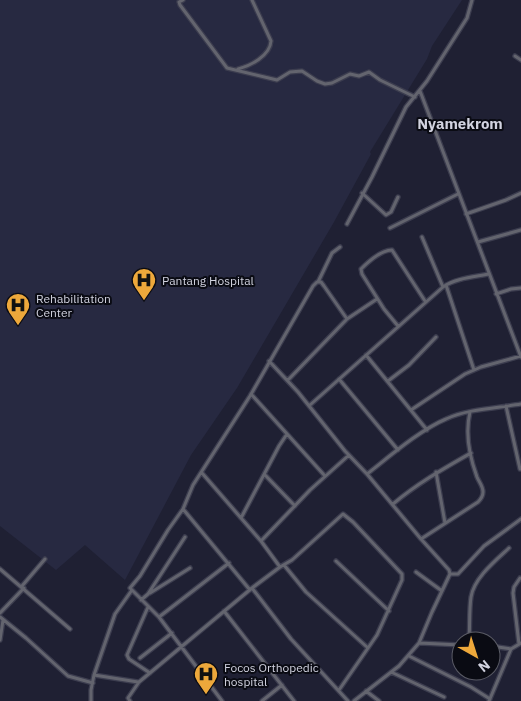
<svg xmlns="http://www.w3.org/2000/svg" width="521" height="701" font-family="'IBM Plex Sans',sans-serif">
  <rect width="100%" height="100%" fill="#1f2033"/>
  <!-- built -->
  <path fill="#272941" d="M0 0H462L432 46 427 59 370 152 371 154 334 222 237 388 191 455 125 580 85 545 56 570 0 526Z"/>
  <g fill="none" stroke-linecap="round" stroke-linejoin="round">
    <!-- street casing -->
    <g stroke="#3c3d4f" stroke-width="5.5">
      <path id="street" d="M183 0 179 2 180 5 227 68 277 80 290 72 302 71 317 81 325 84 332 83 350 74 359 76 369 72 380 80 415 97
        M515 56 521 60
        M238 69C250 66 270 56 271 41L252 0
        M420 91 521 357
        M362 193 386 215 391 212 398 197
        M466 214 506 200 521 193
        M347 224 372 177 406 107 427 81 467 18 472 0
        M390 228 458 194
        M422 237 443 287
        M478 242 521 230
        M318 282 332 253 340 247
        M446 285 474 370
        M496 294 511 289 521 288
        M398 326 384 309 362 274 361 269C369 261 381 250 392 250L425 301
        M366 355 427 430
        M269 361 298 392 345 451 367 474 421 539 449 570 450 574 432 612 419 643
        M339 379 398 450
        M288 380 347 319 377 299
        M388 381 409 365 436 337
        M251 394 325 476
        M310 405 443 287C456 278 474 277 489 274
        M506 406 520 469
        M411 410 465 374 481 367 521 356
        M436 472 445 523
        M202 473 261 541 280 567
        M367 474C390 456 420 430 446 419 467 409 498 408 521 404
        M265 475 295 506
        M393 504C418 483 443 469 471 453
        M183 509 250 590
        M241 518 279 446 287 434
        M421 539 478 502C481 499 483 496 483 492 483 486 479 482 477 477 470 458 465 433 470 412
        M261 541 310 490 349 455
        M336 561 389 611
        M284 565 306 592 368 648
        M0 569 70 629
        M416 572 442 591
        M450 574H458L484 546 521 519
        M22 586 45 559
        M252 588 291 639 348 701
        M150 593 190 568
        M141 600 148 594 185 537
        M148 607 127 655 129 659 150 673
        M224 611 294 701
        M0 613 24 588
        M0 617 26 638 68 676 93 683
        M159 617 229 563
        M0 640 3 620
        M469 641C470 627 469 611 471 597 474 578 495 561 509 548
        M519 644 513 593 514 587 520 578
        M491 646 511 649
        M409 656 471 687 490 699
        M140 658 172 633
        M391 672 444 697
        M94 675 138 682
        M366 691 379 701
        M91 701V690L94 675 115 614 132 590
        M130 701 128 698 139 682 252 588 280 567 292 560 343 514 353 522 402 574V580L377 635 339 690
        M222 701 159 617 130 588 140 576 168 530 183 509 193 485 250 396 313 286 317 282H321L324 286 347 319
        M262 701 282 685
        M354 701 399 666 419 643 461 645
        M489 701 511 649 521 643"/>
    </g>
    <!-- street -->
    <use href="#street" stroke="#63646e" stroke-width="3"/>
  </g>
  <!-- icons -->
  <defs>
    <g id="hospital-pin" transform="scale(1.25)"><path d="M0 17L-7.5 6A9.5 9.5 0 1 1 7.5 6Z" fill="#eda83b" stroke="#0a0b13"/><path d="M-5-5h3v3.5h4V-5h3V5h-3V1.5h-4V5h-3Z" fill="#111"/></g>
  </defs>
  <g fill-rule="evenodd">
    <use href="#hospital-pin" x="144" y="280"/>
    <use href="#hospital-pin" x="18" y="305"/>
    <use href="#hospital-pin" x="206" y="674"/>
  </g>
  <g text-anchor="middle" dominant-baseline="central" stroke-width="4" stroke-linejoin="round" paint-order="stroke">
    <!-- poi labels -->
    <g font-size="12" fill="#d2d3e0" stroke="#0a0b13" text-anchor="start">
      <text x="162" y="280">Pantang Hospital</text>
      <text x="36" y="298">Rehabilitation<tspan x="36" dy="14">Center</tspan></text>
      <text x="224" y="667">Focos Orthopedic<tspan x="224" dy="14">hospital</tspan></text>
    </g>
    <!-- quarter labels -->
    <g font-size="15" font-weight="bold" fill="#d2d3e0" stroke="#0a0b13">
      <text x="460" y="123">Nyamekrom</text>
    </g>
  </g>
  <!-- north arrow -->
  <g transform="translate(476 656) rotate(141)"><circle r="24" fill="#0a0b13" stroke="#5a5b65"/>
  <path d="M0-4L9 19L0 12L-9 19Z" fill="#eda83b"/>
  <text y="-8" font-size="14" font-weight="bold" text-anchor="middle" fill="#d2d3e0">N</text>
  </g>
</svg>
